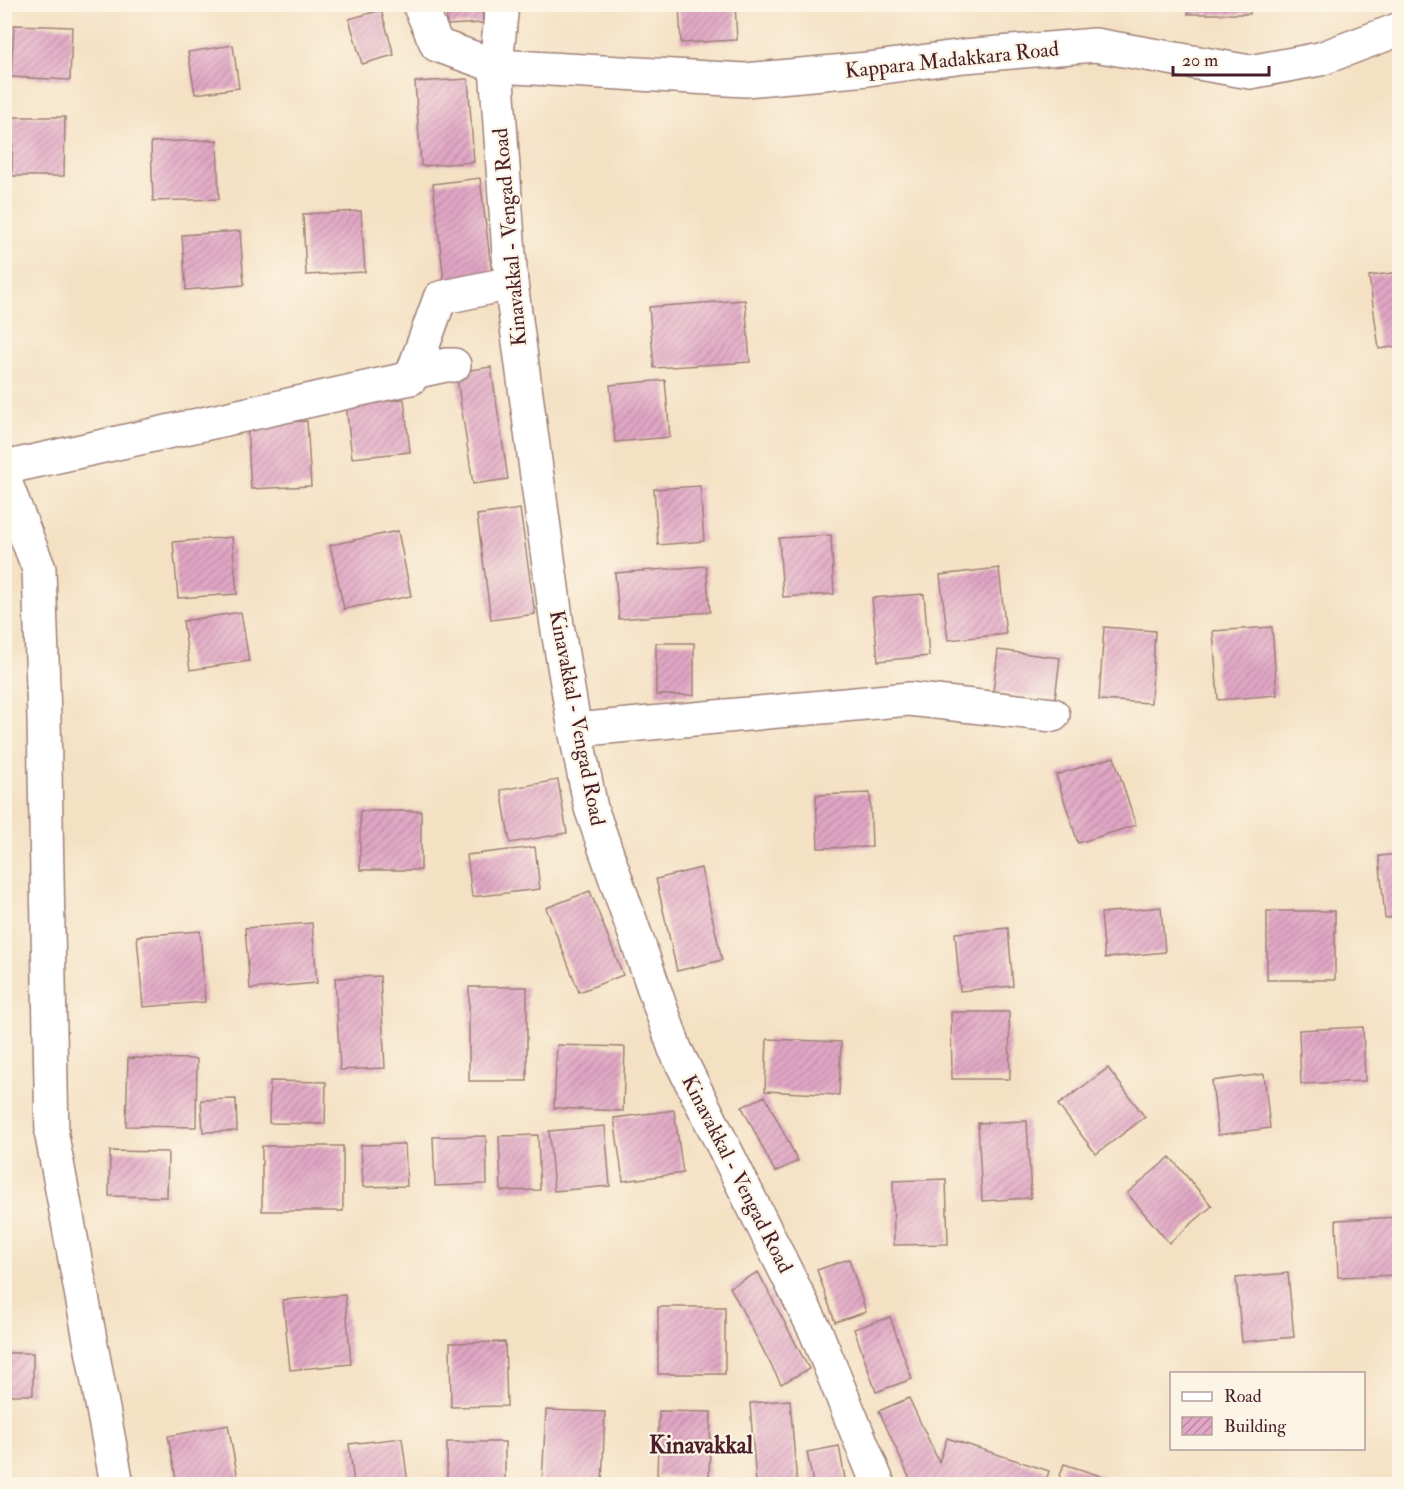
<svg xmlns="http://www.w3.org/2000/svg" width="1404" height="1489" font-family="'IM FELL Double Pica',serif">
  <defs>
    <pattern id="building-hatch" width="6" height="6" patternUnits="userSpaceOnUse" patternTransform="scale(1.5)"><rect width="6" height="6" fill="#e1a7c5"/><path d="M-1 1l2-2M0 6l6-6M5 7l2-2" fill="none" stroke="#b887a0"/></pattern>
  </defs>
  <rect width="100%" height="100%" fill="#fcf5e5"/>
  <filter id="ink" filterUnits="userSpaceOnUse"><feTurbulence type="fractalNoise" baseFrequency=".0167" numOctaves="2"/><feDisplacementMap in="SourceGraphic" scale="12" xChannelSelector="R" yChannelSelector="G"/><feConvolveMatrix kernelMatrix="1 2 1 2 8 2 1 2 1" color-interpolation-filters="sRGB"/></filter>
  <filter id="wash" filterUnits="userSpaceOnUse"><feTurbulence type="fractalNoise" baseFrequency=".008" numOctaves="4" result="noise"/><feDisplacementMap in="SourceGraphic" scale="24" xChannelSelector="R" yChannelSelector="G"/><feGaussianBlur stdDeviation="1.35" result="paint"/><feColorMatrix in="noise" values="0 0 0 0 0 0 0 0 0 0 0 0 0 0 0 0 0 1.4 0 .05"/><feComposite in="paint" operator="in"/></filter>
  <g filter="url(#wash)">
    <rect width="100%" height="100%" fill="#f4e1c4"/>
    <g id="blocks">
      <!-- building -->
      <path fill="url(#building-hatch)" d="M446 4H482L483 23 447 25Z
        M679 4H735L737 40 681 43Z
        M1188 4H1250V14H1188Z
        M381 10 394 55 362 64 349 19Z
        M14 25 72 27 70 80 11 77Z
        M233 45 239 88 195 94 188 52Z
        M468 79 474 162 421 166 415 82Z
        M13 117H65L64 176H12Z
        M217 140 219 199 153 201 151 142Z
        M480 178 492 275 444 281 433 184Z
        M361 211 365 272 306 275 303 214Z
        M240 231 244 285 186 290 182 235Z
        M1400 272V346L1379 349 1369 276Z
        M745 300 750 362 654 368 649 307Z
        M491 367 508 479 473 484 456 372Z
        M665 380 670 437 615 442 610 385Z
        M404 399 410 452 352 458 346 405Z
        M307 421 311 486 251 489 247 424Z
        M700 486 704 541 658 545 654 489Z
        M520 509 535 614 491 620 477 515Z
        M398 531 411 596 344 609 330 545Z
        M831 535 834 594 783 597 779 538Z
        M232 537 237 594 178 598 173 542Z
        M706 566 710 612 619 619 615 573Z
        M999 568 1006 634 948 640 940 575Z
        M924 594 929 656 878 661 872 598Z
        M241 612 249 661 190 670 183 621Z
        M1104 627 1155 631 1151 703 1099 700Z
        M1272 627 1277 695 1218 700 1213 631Z
        M656 643H694V695H656Z
        M998 650 1060 658 1055 699 993 692Z
        M1114 757 1136 825 1078 843 1056 775Z
        M558 780 567 833 510 843 501 790Z
        M870 793 872 847 818 848 816 795Z
        M360 811H421V870H360Z
        M535 847 540 889 472 897 467 855Z
        M1400 854V917L1385 918 1379 856Z
        M701 868 722 960 677 971 656 879Z
        M590 891 623 975 579 992 546 908Z
        M1161 907 1165 952 1105 958 1101 913Z
        M1267 911H1335V980H1267Z
        M312 923 317 983 250 989 245 928Z
        M1008 928 1013 986 960 991 955 933Z
        M200 931 205 1002 143 1007 137 936Z
        M380 976 385 1068 340 1070 335 978Z
        M469 987H527V1081H469Z
        M951 1012H1009L1010 1079H952Z
        M1363 1027 1365 1081 1301 1084 1299 1030Z
        M767 1039 841 1042 839 1095 765 1091Z
        M557 1045 625 1047 623 1111 554 1108Z
        M128 1058 197 1059 196 1127 126 1126Z
        M1108 1068 1145 1117 1096 1154 1058 1105Z
        M1264 1074 1270 1128 1218 1135 1212 1081Z
        M270 1081 326 1082 325 1124 269 1123Z
        M765 1096 798 1161 775 1172 742 1107Z
        M236 1099 237 1131 203 1132 201 1100Z
        M674 1110 683 1173 623 1181 614 1118Z
        M1027 1121 1031 1198 982 1201 978 1123Z
        M605 1126 610 1186 554 1191 549 1131Z
        M538 1135 540 1190 501 1191 499 1136Z
        M486 1136 487 1184 435 1186 433 1137Z
        M405 1144 407 1186 363 1187 361 1145Z
        M262 1146H343V1211H262Z
        M110 1151 168 1152 167 1197 109 1196Z
        M1170 1157 1212 1206 1169 1243 1127 1193Z
        M946 1179 948 1244 894 1245 893 1181Z
        M1400 1217V1275L1338 1277 1336 1220Z
        M849 1259 866 1312 835 1322 817 1270Z
        M758 1272 809 1369 781 1384 730 1287Z
        M1288 1273 1294 1337 1242 1342 1236 1278Z
        M345 1295 351 1364 290 1370 283 1300Z
        M658 1307H725V1374H658Z
        M890 1317 912 1379 876 1392 854 1329Z
        M505 1342 507 1406 451 1407 450 1343Z
        M4 1353H33V1395H4Z
        M909 1398 939 1462 947 1438 1049 1471 1045 1484H912L879 1411Z
        M790 1400 797 1484H756L750 1403Z
        M546 1410 605 1412 602 1484 542 1482Z
        M659 1411 711 1412 709 1477 657 1476Z
        M228 1425 239 1484H177L168 1436Z
        M402 1438 408 1484H354L349 1444Z
        M447 1442H505V1484H447Z
        M839 1446 846 1484H813L807 1452Z
        M1064 1464 1107 1478 1105 1484H1057Z"/>
    </g>
  </g>
  <g filter="url(#ink)">
    <use href="#blocks" fill-opacity="0" stroke="#9f8078" stroke-width="1.5"/>
    <g fill="none" stroke-linecap="round" stroke-linejoin="round">
      <!-- minor casing -->
      <g stroke="#9f8078" stroke-width="36">
        <path id="minor" d="M496 66 745 80 868 69 964 56 1095 45 1250 72 1320 59 1400 29
          M414 372 446 365H454
          M4 468 411 378 440 298 511 283
          M4 479 39 569 44 718 52 1136 117 1484
          M575 730 909 699 1053 715"/>
      </g>
      <!-- major casing -->
      <g stroke="#9f8078" stroke-width="36">
        <path id="major" d="M419 4 437 45 496 66
          M502 4 496 66 511 283 557 625 575 730 591 808 675 1049 816 1332 878 1484"/>
      </g>
      <!-- minor -->
      <use href="#minor" stroke="#fff" stroke-width="33"/>
      <!-- major -->
      <use href="#major" stroke="#fff" stroke-width="33"/>
    </g>
  </g>
  <g text-anchor="middle" dominant-baseline="central" stroke-width="4.5" stroke-linejoin="round" paint-order="stroke">
    <!-- street labels -->
    <g font-size="21" fill="#4a1f2b" stroke="#fcf5e5">
      <text transform="translate(952 60) rotate(-6)">Kappara Madakkara Road</text>
      <text transform="translate(510 237) rotate(-95)">Kinavakkal - Vengad Road</text>
      <text transform="translate(577 718) rotate(79)">Kinavakkal - Vengad Road</text>
      <text transform="translate(737 1174) rotate(63)">Kinavakkal - Vengad Road</text>
    </g>
    <!-- quarter labels -->
    <g font-size="24" font-weight="bold" fill="#4a1f2b" stroke="#fcf5e5">
      <text x="701" y="1445">Kinavakkal</text>
    </g>
  </g>
  <!-- margin -->
  <rect width="1404" height="1489" fill="none" stroke="#fcf5e5" stroke-width="24"/>
  <!-- legend -->
  <rect x="1170" y="1372" width="195" height="78" fill="#fcf5e5" stroke="#b59f9b" stroke-width="1.5"/>
  <rect x="1182" y="1392" width="30" height="9" fill="#ffffff" stroke="#b59f9b" stroke-width="1.5"/>
  <text x="1224" y="1402" font-size="18" fill="#4a1f2b">Road</text>
  <rect x="1182" y="1417" width="30" height="18" fill="url(#building-hatch)" stroke="#b59f9b" stroke-width="1.5"/>
  <text x="1224" y="1432" font-size="18" fill="#4a1f2b">Building</text>
  <!-- scale -->
  <path d="M1173 66v9h96v-9" fill="none" stroke="#4a1f2b" stroke-width="3"/>
  <text x="1182" y="66" font-size="18" fill="#4a1f2b" stroke="#fcf5e5" stroke-width="4.5" paint-order="stroke">20 m</text>
</svg>
